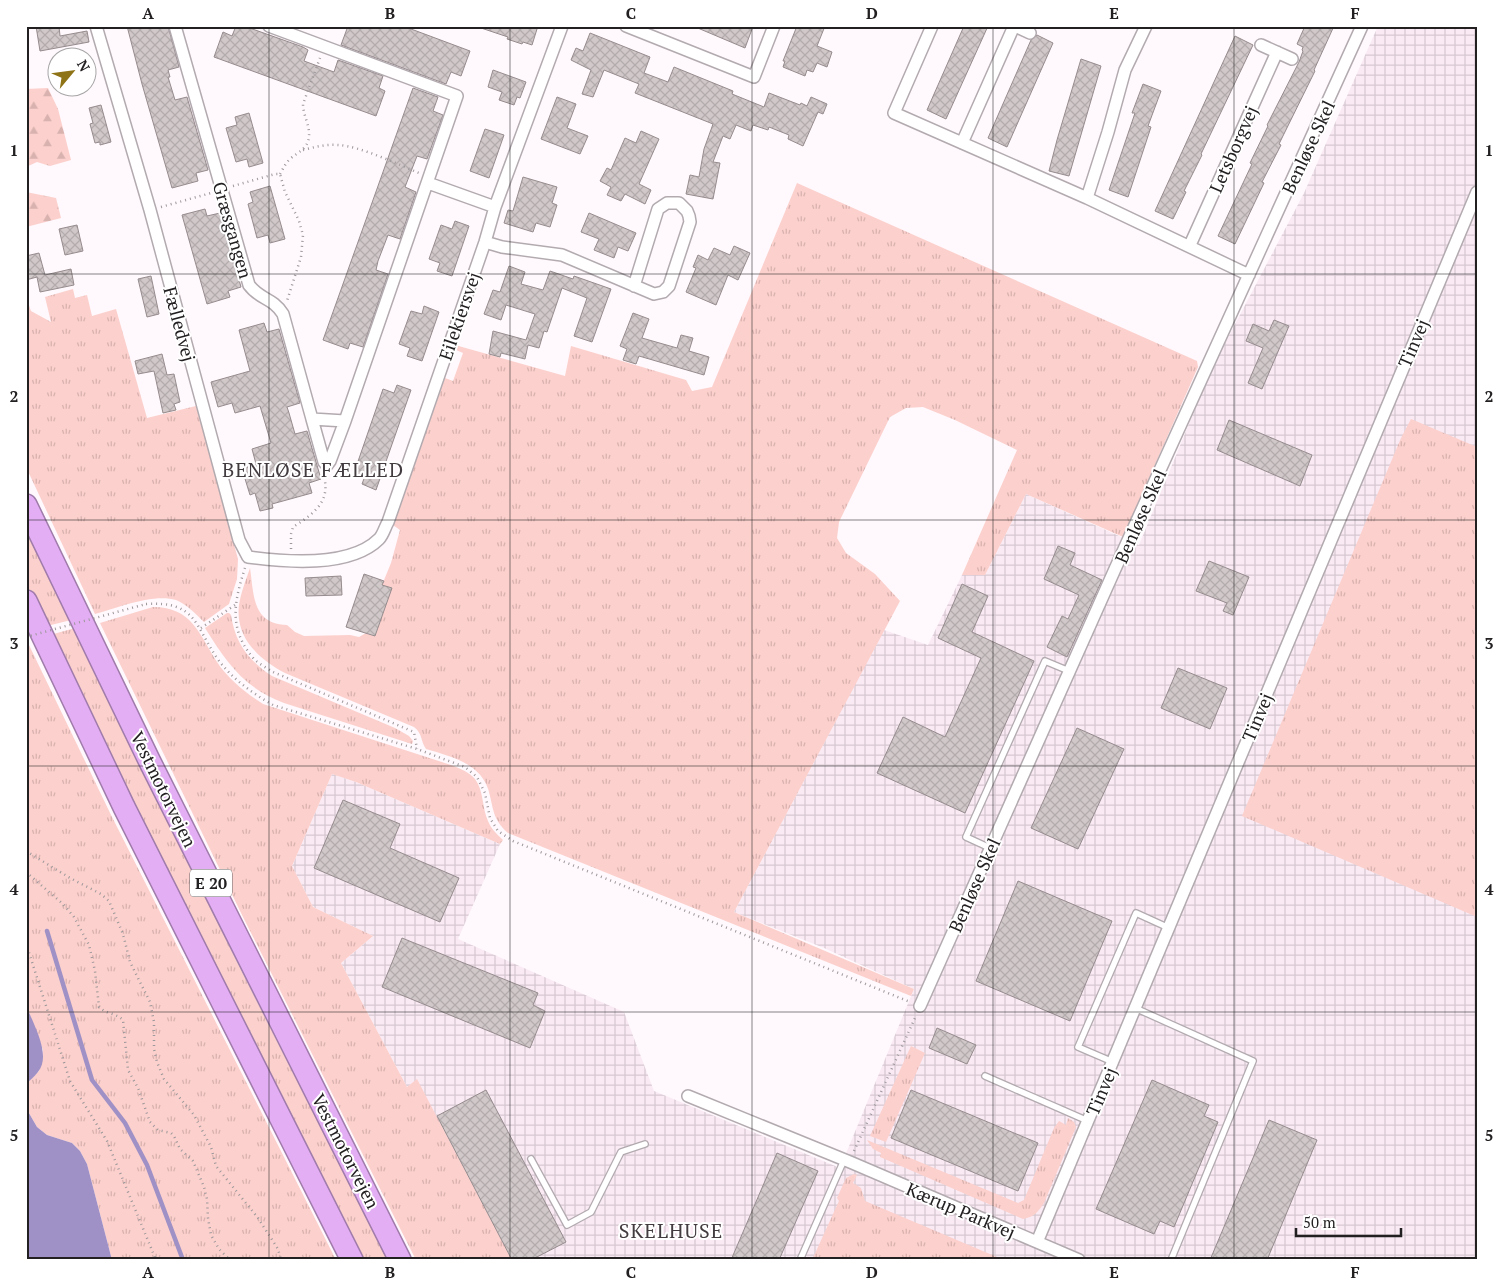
<svg xmlns="http://www.w3.org/2000/svg" width="1503" height="1286" font-family="'PT Serif',serif">
  <defs>
    <pattern id="industrial-grid" width="8" height="8" patternUnits="userSpaceOnUse" patternTransform="scale(1.25)"><rect width="8" height="8" fill="#faeaf4"/><path d="M0 4h8M4 0v8" fill="none" stroke="#d6c8d1"/></pattern>
    <pattern id="grass-tufts" width="24" height="20" patternUnits="userSpaceOnUse" patternTransform="scale(1.25)"><rect width="24" height="20" fill="#fcd0cc"/><path d="M3 7l-1-3M5 7V3M7 7l1-3M15 17l-1-3M17 17v-4M19 17l1-3" fill="none" stroke="#d8b2af"/></pattern>
    <pattern id="forest-firs" width="22" height="20" patternUnits="userSpaceOnUse" patternTransform="scale(1.25)"><rect width="22" height="20" fill="#fcd0cc"/><path d="M5 1l3.5 6h-7zM16 11l3.5 6h-7z" fill="#d8b2af"/></pattern>
    <pattern id="building-cross-hatch" width="8" height="8" patternUnits="userSpaceOnUse" patternTransform="scale(1.25)"><rect width="8" height="8" fill="#d1c8ca"/><path d="M0 0l8 8M0 8l8-8" fill="none" stroke="#b3acad"/></pattern>
  </defs>
  <rect width="100%" height="100%" fill="#fff8fc"/>
  <!-- industrial -->
  <path fill="url(#industrial-grid)" d="M1378 26H1477V1260H512L417 1080 407 1087 341 963 373 936 313 907 292 866 332 774 356 782 500 844 458 939 624 1012 654 1091 840 1168 914 989 824 948 734 912 884 630 928 645 962 575H985L1026 494 1139 545 1212 368 1304 193Z"/>
  <!-- grass -->
  <path fill="url(#grass-tufts)" d="M797 183 1197 361 1198 367 1123 537 1026 494 985 575H962L1017 450 955 420 923 407 906 408 890 417 839 522 837 538 846 553 875 574 900 601 734 912 914 989 911 996 508 833C494 820 494 813 490 796 484 764 453 757 426 749 420 740 423 734 414 727L285 673C259 659 235 638 239 605 241 592 246 580 250 568 254 595 252 624 287 625L295 632 304 636 350 635 359 637 366 633 375 636 391 589 382 585 391 563 400 530 393 525 445 378 453 381 463 353 454 349 455 345 565 376 571 346 686 380 692 391 712 387Z
    M73 289 75 298 87 295 92 316 116 309 147 418 196 406 238 559 237 579 229 604 204 622C196 614 186 604 176 600 153 593 117 608 95 614L26 467V297L31 311 51 322 45 297Z
    M1411 419 1477 447V917L1242 816 1401 438Z
    M26 526 71 620 47 626 26 583Z
    M153 607C192 607 199 634 217 662 228 679 246 693 263 704L451 765C459 768 469 772 475 779 484 791 482 808 488 821 491 829 497 834 503 840L500 844 356 782 332 774 292 866 313 907 373 936 341 963 407 1087 417 1079 512 1260H416L243 917 100 623Z
    M227 613H229L231 615C235 643 249 661 272 676L395 728 409 736 413 741 412 744 284 703C244 688 227 663 205 628Z
    M75 628 236 960 388 1260H361L50 635Z
    M26 643H28L112 817 336 1260H112L87 1164 80 1151 72 1143 47 1135 37 1127 26 1108V1084L39 1071 43 1050 26 1005Z
    M911 1046 925 1053 886 1142 870 1136Z
    M1068 1118 1074 1122 1076 1127 1044 1203C1038 1212 1034 1217 1023 1219L880 1157 881 1153 873 1149 867 1140 1018 1203 1024 1200 1054 1128 1059 1121 1066 1125Z
    M854 1174 857 1175 853 1183 861 1188 865 1201 1004 1260H812L839 1201 837 1198 846 1178Z"/>
  <!-- forest -->
  <path fill="url(#forest-firs)" d="M48 88 58 109 71 160 50 166 37 162 26 167V89Z
    M26 192 56 198 61 218 26 227Z"/>
  <!-- water -->
  <path fill="#9f91c6" d="M26 1005C33 1024 52 1055 38 1072 34 1077 30 1080 26 1084Z
    M26 1108 37 1127 47 1135 72 1143 80 1151 87 1164 112 1260 26 1259Z"/>
  <g fill="none" stroke-linecap="round" stroke-linejoin="round">
    <!-- stream -->
    <path stroke="#9f91c6" stroke-width="4.5" d="M47 931 92 1080 125 1123 147 1165 183 1260"/>
  </g>
  <!-- building -->
  <path fill="url(#building-cross-hatch)" stroke="#968c8e" d="M36 26H59L60 36 87 31 89 42 40 51Z
    M127 26H168L179 67 168 70 170 77H168L175 100 187 97 208 170 196 173 198 181 172 188 142 84Z
    M236 26H244L303 47 308 50 304 61 334 72 338 60 383 76 379 88 385 91 376 116 214 57 223 32 232 36Z
    M348 26H403L470 51 461 76 451 72 446 84 341 45Z
    M482 26H530L537 29 532 45 523 42 522 44 507 39 508 37 481 28Z
    M693 26H744L752 29 745 48Z
    M797 26H825L817 46 832 52 827 67 817 63 813 72 807 70 805 76 783 67 785 61H783Z
    M964 26H988L946 119 927 110Z
    M1305 26H1334L1314 70 1315 71 1279 144 1281 145 1262 182 1264 183 1235 244 1218 236 1252 164 1250 163 1268 126 1267 125 1299 62 1303 51 1302 50 1303 47 1297 44Z
    M590 33 650 57 644 73 668 82 674 67 733 91 732 94 764 107 769 93 800 105 801 103 807 106 811 97 827 104 823 114 818 112 803 146 788 139 789 135 769 127 768 130 753 125 751 131 736 125 730 139 723 136 713 162 720 163 713 199 686 194 690 175 699 177 704 149 713 124 635 93 639 84 604 70 593 97 582 94 591 70 571 60 576 48 583 51Z
    M1037 35 1053 43 1007 147 988 138 1031 40Z
    M1235 36 1253 45 1201 154 1202 155 1184 191 1186 192 1173 219 1155 211Z
    M1081 59 1101 66 1069 176 1049 171 1057 140Z
    M493 70 526 82 520 98 517 97 514 105 499 100 502 92 488 87Z
    M1143 84 1161 91 1148 126 1151 127 1128 197 1109 190 1135 113H1132Z
    M413 88 438 97 433 111 443 115 427 159 417 156 405 187 416 192 400 239 388 235 378 261 376 270 388 274 363 347 350 343 348 349 323 340Z
    M557 97 576 104 567 128 588 136 580 154 541 139Z
    M101 105 111 142 100 145V142L95 143 90 124 93 123 89 108Z
    M249 113 263 163 249 167 247 159 236 162 226 128 237 125 235 117Z
    M485 129 504 135 489 178 470 171Z
    M641 131 659 139 639 184 651 190 645 204 625 194 621 201 607 195 611 187 600 181 607 168 611 170 625 138 636 143Z
    M523 177 557 187 552 203 557 205 550 227 536 223 533 232 504 223 508 210 513 211Z
    M270 186 285 239 270 243 268 235 257 238 248 204 253 202 250 192Z
    M205 209 207 216 220 213 241 287 228 291 230 297 207 304 182 215Z
    M589 213 636 233 628 251 618 247 614 258 594 250 599 239 581 232Z
    M455 221 469 226 452 276 437 271 440 263 429 259 441 225 452 229Z
    M77 225 83 251 65 255 59 229Z
    M734 246 750 253 738 280 728 275 716 305 686 292 696 268 693 267 698 255 708 260 714 248 730 255Z
    M39 253 45 275 71 269 74 285 40 292 37 277 26 280V256Z
    M509 266 525 272 521 284 543 290 550 271 573 279 574 276 611 289 592 342 574 336 587 298 562 288 547 332 544 331 539 348 528 345 525 359 501 353 500 357 489 354 493 331 526 340 535 314 506 305 501 320 484 314 493 290 500 292Z
    M151 276 159 314 147 317 138 279Z
    M424 306 439 312 422 361 407 356 410 348 399 344 411 311 422 314Z
    M633 313 649 319 642 338 677 348 681 335 693 338 689 351 709 357 704 375 639 356 636 364 623 360 627 349 620 346Z
    M1274 320 1289 326 1262 389 1248 383 1263 348 1246 341 1253 324 1269 331Z
    M264 323 267 332 279 329 300 403 287 407 289 413 295 434 307 431 321 479 309 483 312 493 272 504 273 508 260 511 255 493 250 495 242 469 256 464 252 449 271 443 260 406 235 413 232 403 218 407 211 382 250 371 239 330Z
    M162 354 167 375 174 374 180 402 174 404 176 410 163 413 154 371 138 374 135 361Z
    M397 385 411 390 376 490 362 484 365 476 354 473 383 389 394 393Z
    M1229 420 1312 455 1300 486 1217 450Z
    M1058 546 1075 553 1070 565 1102 580 1067 657 1047 647 1062 616 1068 619 1079 595 1044 579Z
    M1209 561 1249 577 1233 615 1223 611 1227 603 1196 591Z
    M364 574 384 581 382 585 392 588 375 636 346 627Z
    M341 576 342 595 306 596 305 578Z
    M962 584 988 596 972 632 1034 661 965 813 877 773 903 717 945 737 981 658 938 638Z
    M1178 668 1227 688 1210 729 1161 708Z
    M1077 728 1124 749 1078 849 1031 828Z
    M343 800 400 824 390 848 459 878 440 922 314 868Z
    M1018 881 1112 921 1070 1021 976 981Z
    M402 938 538 993 533 1005 545 1011 530 1048 382 987Z
    M937 1028 976 1045 967 1064 929 1048Z
    M1152 1080 1209 1105 1204 1116 1218 1122 1174 1227 1160 1221 1154 1234 1096 1209Z
    M486 1090 566 1242 531 1260H512L437 1116Z
    M911 1090 1038 1143 1018 1191 891 1138Z
    M1269 1120 1317 1140 1267 1260H1210Z
    M777 1153 818 1171 779 1260H731Z"/>
  <g fill="none" stroke-linecap="round" stroke-linejoin="round">
    <!-- service casing -->
    <g stroke="#b2aaaf" stroke-width="8">
      <path id="service" d="M990 848 966 837 1045 661 1069 671
        M1135 1008 1253 1061 1171 1260
        M1113 1062 1078 1047 1136 913 1169 928
        M985 1076 1088 1121
        M531 1159 567 1225 591 1212 621 1152 645 1144
        M800 1260 844 1160"/>
    </g>
    <!-- minor casing -->
    <g stroke="#b2aaaf" stroke-width="14">
      <path id="minor" d="M96 26 150 210 239 540 248 557C285 562 350 568 379 539 383 535 385 527 388 522L485 242 495 207 562 26
        M175 26 249 285C260 300 272 297 283 314L312 419 345 421 457 96 269 26
        M626 26 754 77 774 26
        M932 26 894 113 1087 198 1249 275
        M1015 26 1030 33
        M1261 45 1292 59
        M962 143 1014 26
        M428 183 495 207
        M1087 198 1108 132 1125 70 1146 26
        M485 242 502 247 562 255 654 294 663 292 669 286 690 222 689 216 687 211 679 203H667L658 209 634 286
        M1190 245 1277 52
        M312 419 324 462 327 465 330 461 345 421
        M920 1006 1115 569 1362 26
        M688 1096 850 1162 1079 1260
        M1037 1242 1477 192"/>
    </g>
    <!-- motorway casing -->
    <g stroke="#a07cab" stroke-width="24">
      <path id="motorway" d="M26 505 149 760 400 1260
        M26 601 124 807 352 1260"/>
    </g>
    <!-- path -->
    <path stroke="#9d989b" stroke-width="2.5" stroke-dasharray="1 4" stroke-linecap="butt" d="M303 150C315 147 326 144 338 145 360 146 397 164 419 173
      M280 174C283 169 285 164 289 160 297 152 308 150 309 136 310 126 303 115 303 104L320 58
      M233 186 275 174H280L285 192 299 221 303 235 301 257 287 301
      M161 207 211 193
      M291 549V534L293 527C312 515 331 502 324 477
      M245 568C234 602 228 629 254 659 259 664 267 668 273 672L414 732 417 749
      M146 604C196 601 194 624 217 658 231 678 252 693 273 705L417 749 465 767 477 777 485 793 490 818 498 831 513 841 910 1002
      M201 628 235 605
      M26 851 70 878 101 894 109 901 123 934 130 962 150 1002 154 1022V1049L157 1062 164 1079 194 1115 211 1147 216 1166 258 1218 278 1249 281 1260
      M26 872 63 904 74 917 89 945 95 971 99 1007C106 1014 116 1013 123 1020L128 1070 138 1088 150 1122 158 1130 171 1133 174 1136 180 1149 193 1161 204 1187 207 1199 208 1218 211 1235 219 1249 230 1260
      M26 943 70 1081 107 1141 156 1260
      M854 1151 915 1018"/>
    <!-- service -->
    <use href="#service" stroke="#fff" stroke-width="5.5"/>
    <!-- minor -->
    <use href="#minor" stroke="#fff" stroke-width="11"/>
    <!-- motorway -->
    <use href="#motorway" stroke="#e4aef5" stroke-width="21"/>
    <!-- path-bridge -->
    <path stroke="#9d989b" stroke-width="2.5" stroke-dasharray="1 4" stroke-linecap="butt" d="M26 637 146 604"/>
  </g>
  <!-- grid -->
  <path fill="none" stroke="#232022" stroke-width="1" stroke-opacity="0.55" d="M269 26V1260M510 26V1260M752 26V1260M993 26V1260M1234 26V1260M26 274H1477M26 520H1477M26 766H1477M26 1012H1477"/>
  <g text-anchor="middle" dominant-baseline="central" stroke-width="4" stroke-linejoin="round" paint-order="stroke">
    <!-- shield labels -->
    <rect fill="#fff" stroke="#656364" stroke-width="1" x="190" y="869.5" width="42" height="27" rx="4"/>
    <g font-size="16" font-weight="bold" fill="#232022">
      <text x="211" y="883">E 20</text>
    </g>
    <!-- street labels -->
    <g font-size="18" fill="#232022" stroke="#fff">
      <text transform="translate(1308 147) rotate(-65)">Benløse Skel</text>
      <text transform="translate(1233 149) rotate(-66)">Letsborgvej</text>
      <text transform="translate(233 230) rotate(74)">Græsgangen</text>
      <text transform="translate(459 316) rotate(-71)">Eilekiersvej</text>
      <text transform="translate(180 324) rotate(75)">Fælledvej</text>
      <text transform="translate(1413 343) rotate(-67)">Tinvej</text>
      <text transform="translate(1140 516) rotate(-66)">Benløse Skel</text>
      <text transform="translate(1257 717) rotate(-67)">Tinvej</text>
      <text transform="translate(164 789) rotate(64)">Vestmotorvejen</text>
      <text transform="translate(974 885) rotate(-66)">Benløse Skel</text>
      <text transform="translate(1101 1091) rotate(-67)">Tinvej</text>
      <text transform="translate(346 1151) rotate(63)">Vestmotorvejen</text>
      <text transform="translate(961 1210) rotate(23)">Kærup Parkvej</text>
    </g>
    <!-- quarter labels -->
    <g font-size="20" letter-spacing="1" fill="#423b3f" stroke="#fff">
      <text x="313" y="469">BENLØSE FÆLLED</text>
      <text x="671" y="1230">SKELHUSE</text>
    </g>
  </g>
  <!-- border -->
  <rect width="1503" height="1286" fill="none" stroke="#ffffff" stroke-width="55"/>
  <!-- north arrow -->
  <g transform="translate(72 72) rotate(61)"><circle r="24" fill="#ffffff" stroke="#a7a6a7"/>
  <path d="M0-4L9 19L0 12L-9 19Z" fill="#8f7317"/>
  <text y="-8" font-size="14" font-weight="bold" text-anchor="middle" fill="#232022">N</text>
  </g>
  <!-- scale -->
  <path d="M1296 1228v8h105v-8" fill="none" stroke="#232022" stroke-width="2.5"/>
  <text x="1303" y="1228" font-size="15" fill="#232022" stroke="#ffffff" stroke-width="4" paint-order="stroke">50 m</text>
  <rect x="28" y="28" width="1448" height="1230" fill="none" stroke="#232022" stroke-width="2"/>
  <g font-size="16" text-anchor="middle" font-weight="bold" fill="#232022">
    <text x="148" y="19">A</text>
    <text x="390" y="19">B</text>
    <text x="631" y="19">C</text>
    <text x="872" y="19">D</text>
    <text x="1114" y="19">E</text>
    <text x="1355" y="19">F</text>
    <text x="14" y="156">1</text>
    <text x="1489" y="156">1</text>
    <text x="14" y="402">2</text>
    <text x="1489" y="402">2</text>
    <text x="14" y="649">3</text>
    <text x="1489" y="649">3</text>
    <text x="14" y="895">4</text>
    <text x="1489" y="895">4</text>
    <text x="14" y="1141">5</text>
    <text x="1489" y="1141">5</text>
    <text x="148" y="1278">A</text>
    <text x="390" y="1278">B</text>
    <text x="631" y="1278">C</text>
    <text x="872" y="1278">D</text>
    <text x="1114" y="1278">E</text>
    <text x="1355" y="1278">F</text>
  </g>
</svg>
